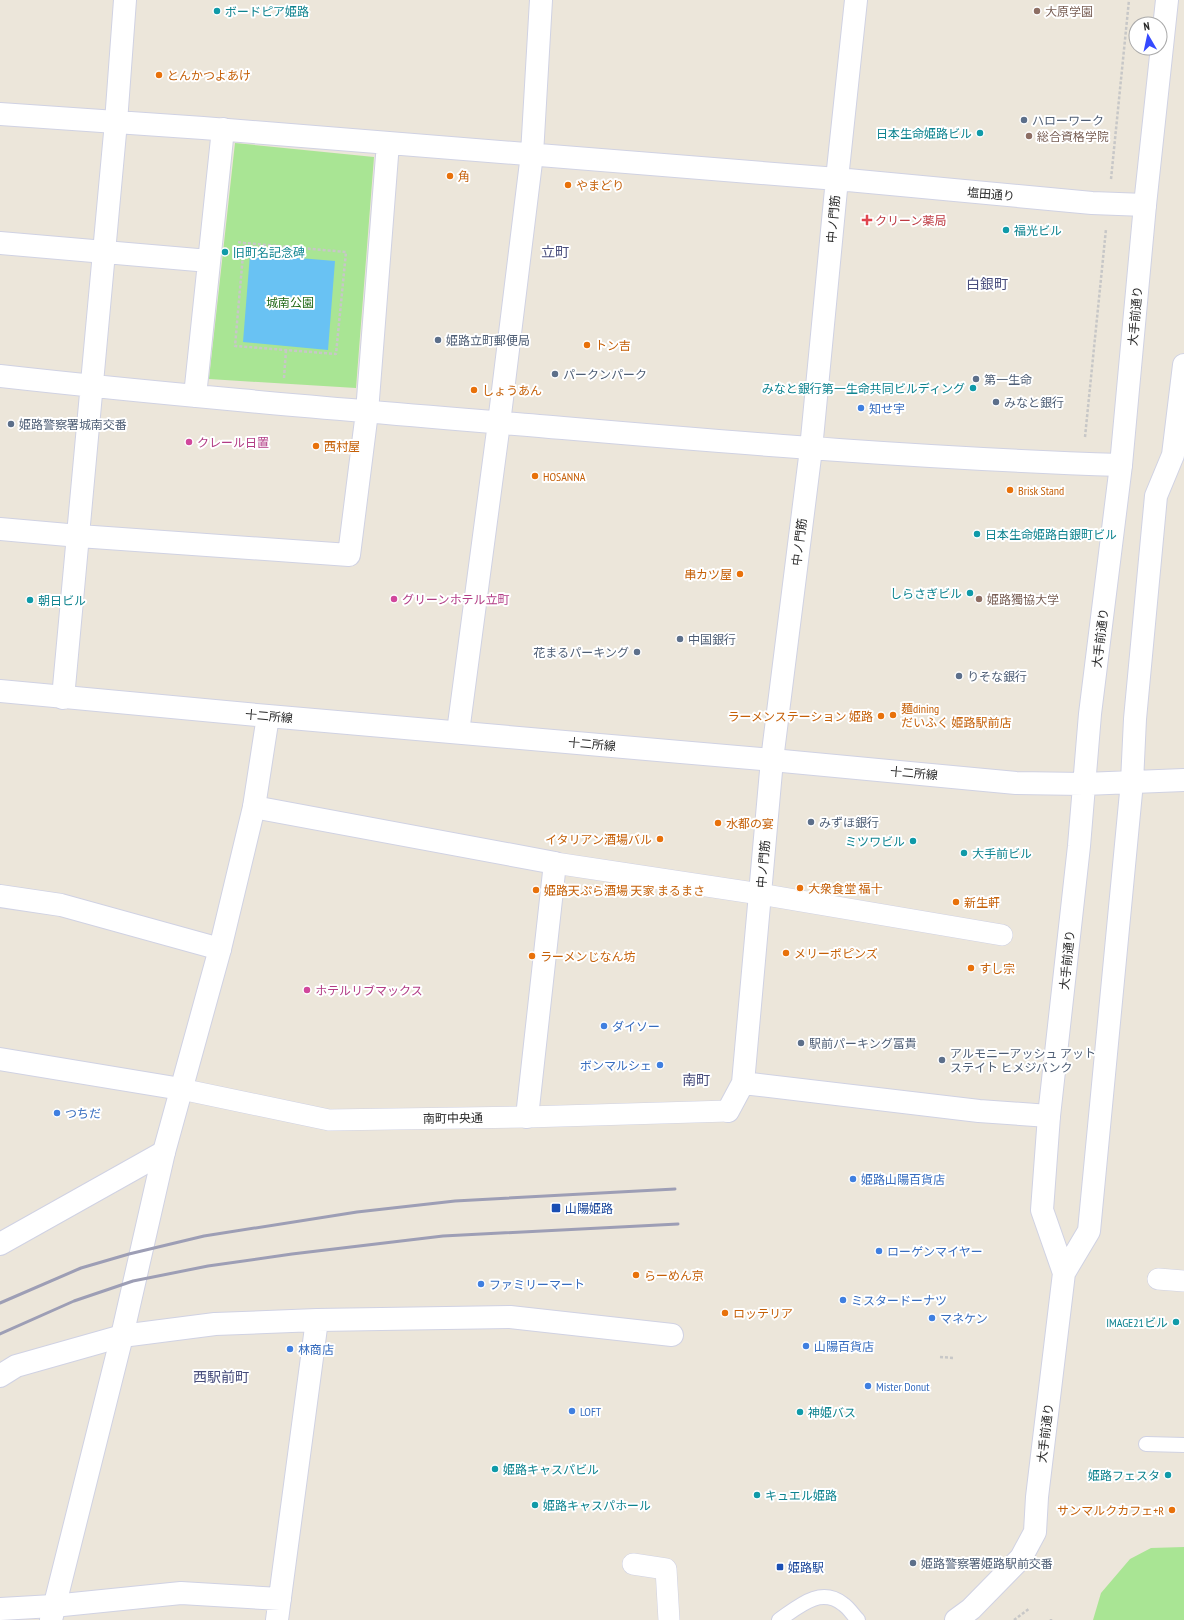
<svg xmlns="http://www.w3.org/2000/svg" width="1184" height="1620" font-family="'PT Sans Narrow','Noto Sans JP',sans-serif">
  <rect width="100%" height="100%" fill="#ece6da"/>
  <!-- green -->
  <path fill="#a9e594" d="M235 143 374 157 356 388 209 379Z
    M1184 1547V1620H1093L1101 1593 1130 1559 1151 1548Z"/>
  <!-- water -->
  <path fill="#69c2f3" d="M250 254 335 261 328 350 243 342Z"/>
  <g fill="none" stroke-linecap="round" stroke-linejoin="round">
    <!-- service casing -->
    <g stroke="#d0d2e3" stroke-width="16">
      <path id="service" d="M1146 1444 1184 1445
        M779 1620C798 1607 820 1586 843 1604 849 1608 853 1615 858 1620"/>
    </g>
    <!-- pedestrian casing -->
    <g stroke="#d0d2e3" stroke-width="22">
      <path id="pedestrian" d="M555 863 760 894 1002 935
        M181 1089 329 1120 527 1117 728 1111
        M1158 1279 1184 1281
        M633 1564 666 1569 669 1620"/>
    </g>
    <!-- minor casing -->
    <g stroke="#d0d2e3" stroke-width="24">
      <path id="minor" d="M116 122 203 128 837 179 1092 203 1145 205
        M0 243 209 261
        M0 376C187 397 375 412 563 428 749 444 935 459 1121 465
        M195 396 223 129
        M0 529 79 536 349 555 367 412 388 143
        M63 698 116 122 125 0
        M458 732 499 423 532 154 541 0
        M254 807 555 863 527 1117
        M0 896 61 905 220 949
        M0 1059 181 1089
        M743 1083 772 760 811 449 837 179 856 0
        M728 1111 743 1083 979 1111 1049 1116
        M0 1244 164 1152
        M0 1376 16 1366 122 1336 215 1324 317 1320 510 1317 672 1335
        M0 1609 53 1606 181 1593 280 1599
        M277 1620 317 1320"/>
    </g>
    <!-- tertiary casing -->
    <g stroke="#d0d2e3" stroke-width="24">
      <path id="tertiary" d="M0 114 116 122
        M0 691 268 716 772 760 1016 783 1084 784 1184 780
        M1064 1273 1042 1210 1049 1116 1079 846 1090 714 1121 465 1145 205 1167 0
        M51 1620 122 1336 164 1152 220 949 254 807 268 716
        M956 1620 971 1609 1021 1558 1035 1532 1037 1497 1064 1273 1089 1231 1132 782 1135 719 1156 496 1173 455 1184 365"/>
    </g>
    <!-- path -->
    <path stroke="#c7c7c7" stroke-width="2.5" stroke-dasharray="3 2" stroke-linecap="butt" d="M1111 179 1129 0
      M238 242 244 243 346 252 336 354 235 346 244 243
      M284 378 286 350
      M1085 437 1106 229
      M940 1357 954 1358
      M1014 1620 1030 1608
      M1051 1620V1619"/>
    <!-- service -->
    <use href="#service" stroke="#fff" stroke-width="14"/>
    <!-- pedestrian -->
    <use href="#pedestrian" stroke="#fff" stroke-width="21"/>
    <!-- minor -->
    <use href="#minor" stroke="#fff" stroke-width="22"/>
    <!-- tertiary -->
    <use href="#tertiary" stroke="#fff" stroke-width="22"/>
    <!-- rail -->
    <path stroke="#9d9eb5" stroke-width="3" d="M0 1303 81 1268 129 1254 204 1236 357 1212 455 1201 675 1189
      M0 1334 74 1301 133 1281 208 1266 292 1254 443 1236 678 1224"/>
  </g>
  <!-- markers -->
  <g fill="#0f9aa8" stroke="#fff" stroke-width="1.5">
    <circle cx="217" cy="11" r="4"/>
    <circle cx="980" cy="133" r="4"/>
    <circle cx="1006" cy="230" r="4"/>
    <circle cx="225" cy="252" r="4"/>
    <circle cx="973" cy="388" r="4"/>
    <circle cx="977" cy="534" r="4"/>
    <circle cx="970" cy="593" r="4"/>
    <circle cx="30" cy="600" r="4"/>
    <circle cx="913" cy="841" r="4"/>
    <circle cx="964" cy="853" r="4"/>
    <circle cx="1176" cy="1322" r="4"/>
    <circle cx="800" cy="1412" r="4"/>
    <circle cx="495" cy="1469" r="4"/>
    <circle cx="1168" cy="1475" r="4"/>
    <circle cx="757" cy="1495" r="4"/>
    <circle cx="535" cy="1505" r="4"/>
  </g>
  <g fill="#8d6e63" stroke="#fff" stroke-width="1.5">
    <circle cx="1037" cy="11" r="4"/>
    <circle cx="1029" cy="136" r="4"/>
    <circle cx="979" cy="599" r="4"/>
  </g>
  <g fill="#e8710a" stroke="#fff" stroke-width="1.5">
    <circle cx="159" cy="75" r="4"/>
    <circle cx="450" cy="176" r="4"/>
    <circle cx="568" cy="185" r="4"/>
    <circle cx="587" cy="345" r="4"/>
    <circle cx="474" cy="390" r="4"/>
    <circle cx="316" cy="446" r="4"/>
    <circle cx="535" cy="476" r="4"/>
    <circle cx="1010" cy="490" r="4"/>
    <circle cx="740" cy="574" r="4"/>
    <circle cx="893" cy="715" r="4"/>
    <circle cx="881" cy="716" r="4"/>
    <circle cx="718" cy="823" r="4"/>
    <circle cx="660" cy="839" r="4"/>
    <circle cx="800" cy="888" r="4"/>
    <circle cx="536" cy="890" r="4"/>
    <circle cx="956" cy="902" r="4"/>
    <circle cx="786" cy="953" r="4"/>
    <circle cx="532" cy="956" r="4"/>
    <circle cx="971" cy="968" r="4"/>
    <circle cx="636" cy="1275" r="4"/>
    <circle cx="725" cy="1313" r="4"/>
    <circle cx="1172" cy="1510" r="4"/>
  </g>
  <g fill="#5c6f8a" stroke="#fff" stroke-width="1.5">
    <circle cx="1024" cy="120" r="4"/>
    <circle cx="438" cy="340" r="4"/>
    <circle cx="555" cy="374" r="4"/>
    <circle cx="976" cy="379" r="4"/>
    <circle cx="996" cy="402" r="4"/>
    <circle cx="11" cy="424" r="4"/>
    <circle cx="680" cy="639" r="4"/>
    <circle cx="637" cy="652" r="4"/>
    <circle cx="959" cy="676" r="4"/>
    <circle cx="811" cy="822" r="4"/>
    <circle cx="801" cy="1043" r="4"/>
    <circle cx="942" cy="1060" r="4"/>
    <circle cx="913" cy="1563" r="4"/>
  </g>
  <path fill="#e0444e" stroke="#fff" stroke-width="1.5" d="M865 214h4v4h4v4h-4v4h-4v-4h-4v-4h4z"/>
  <g fill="#3f7fe0" stroke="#fff" stroke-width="1.5">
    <circle cx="861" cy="408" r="4"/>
    <circle cx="604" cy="1026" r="4"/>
    <circle cx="660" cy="1065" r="4"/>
    <circle cx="57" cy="1113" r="4"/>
    <circle cx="853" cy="1179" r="4"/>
    <circle cx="879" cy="1251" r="4"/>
    <circle cx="481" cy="1284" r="4"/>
    <circle cx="843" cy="1300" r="4"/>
    <circle cx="932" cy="1318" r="4"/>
    <circle cx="806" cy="1346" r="4"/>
    <circle cx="290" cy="1349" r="4"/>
    <circle cx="868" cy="1386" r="4"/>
    <circle cx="572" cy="1411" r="4"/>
  </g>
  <g fill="#d1479c" stroke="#fff" stroke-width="1.5">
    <circle cx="189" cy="442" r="4"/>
    <circle cx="394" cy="599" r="4"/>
    <circle cx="307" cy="990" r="4"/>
  </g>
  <g fill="#1a4fb4" stroke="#fff" stroke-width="1.5">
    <rect x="551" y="1203" width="10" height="10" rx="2"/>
    <rect x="776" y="1563" width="8" height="8" rx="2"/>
  </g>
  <g text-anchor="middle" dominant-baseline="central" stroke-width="4" stroke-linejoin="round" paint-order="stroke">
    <!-- culture labels -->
    <g font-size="12" fill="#0d838f" stroke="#fff" text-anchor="start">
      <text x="225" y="11">ボードピア姫路</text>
      <text x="972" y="133" text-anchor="end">日本生命姫路ビル</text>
      <text x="1014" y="230">福光ビル</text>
      <text x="233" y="252">旧町名記念碑</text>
      <text x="965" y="388" text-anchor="end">みなと銀行第一生命共同ビルディング</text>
      <text x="985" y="534">日本生命姫路白銀町ビル</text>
      <text x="962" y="593" text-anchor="end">しらさぎビル</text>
      <text x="38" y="600">朝日ビル</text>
      <text x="905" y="841" text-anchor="end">ミツワビル</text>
      <text x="972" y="853">大手前ビル</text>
      <text x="1168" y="1322" text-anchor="end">IMAGE21ビル</text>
      <text x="808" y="1412">神姫バス</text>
      <text x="503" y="1469">姫路キャスパビル</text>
      <text x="1160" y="1475" text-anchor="end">姫路フェスタ</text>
      <text x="765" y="1495">キュエル姫路</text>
      <text x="543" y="1505">姫路キャスパホール</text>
    </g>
    <!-- education labels -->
    <g font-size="12" fill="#785e54" stroke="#fff" text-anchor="start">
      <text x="1045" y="11">大原学園</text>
      <text x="1037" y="136">総合資格学院</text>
      <text x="987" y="599">姫路獨協大学</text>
    </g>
    <!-- food labels -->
    <g font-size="12" fill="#c56008" stroke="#fff" text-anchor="start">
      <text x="167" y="75">とんかつよあけ</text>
      <text x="458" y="176">角</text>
      <text x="576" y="185">やまどり</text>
      <text x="595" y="345">トン吉</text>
      <text x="482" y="390">しょうあん</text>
      <text x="324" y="446">西村屋</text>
      <text x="543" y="476">HOSANNA</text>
      <text x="1018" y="490">Brisk Stand</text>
      <text x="732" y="574" text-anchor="end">串カツ屋</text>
      <text x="901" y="708">麺dining<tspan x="901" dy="14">だいふく 姫路駅前店</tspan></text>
      <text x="873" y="716" text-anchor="end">ラーメンステーション 姫路</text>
      <text x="726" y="823">水都の宴</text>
      <text x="652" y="839" text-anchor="end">イタリアン酒場バル</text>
      <text x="808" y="888">大衆食堂 福十</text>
      <text x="544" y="890">姫路天ぷら酒場 天家 まるまさ</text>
      <text x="964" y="902">新生軒</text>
      <text x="794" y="953">メリーポピンズ</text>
      <text x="540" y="956">ラーメンじなん坊</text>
      <text x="979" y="968">すし宗</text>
      <text x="644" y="1275">らーめん京</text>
      <text x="733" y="1313">ロッテリア</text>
      <text x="1164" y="1510" text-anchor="end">サンマルクカフェ+R</text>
    </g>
    <!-- service labels -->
    <g font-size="12" fill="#4e5e75" stroke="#fff" text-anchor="start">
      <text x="1032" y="120">ハローワーク</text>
      <text x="446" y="340">姫路立町郵便局</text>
      <text x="563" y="374">パークンパーク</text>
      <text x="984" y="379">第一生命</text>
      <text x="1004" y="402">みなと銀行</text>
      <text x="19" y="424">姫路警察署城南交番</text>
      <text x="688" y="639">中国銀行</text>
      <text x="629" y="652" text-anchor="end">花まるパーキング</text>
      <text x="967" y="676">りそな銀行</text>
      <text x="819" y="822">みずほ銀行</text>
      <text x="809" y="1043">駅前パーキング冨貴</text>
      <text x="950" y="1053">アルモニーアッシュ アット<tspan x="950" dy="14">ステイト ヒメジバンク</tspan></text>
      <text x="921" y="1563">姫路警察署姫路駅前交番</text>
    </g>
    <!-- street labels -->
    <g font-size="12" fill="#292929" stroke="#fff">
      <text transform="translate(991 194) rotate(5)">塩田通り</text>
      <text transform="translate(833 219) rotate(-85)">中ノ門筋</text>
      <text transform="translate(1135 316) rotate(-85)">大手前通り</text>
      <text transform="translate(799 542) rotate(-83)">中ノ門筋</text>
      <text transform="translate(1100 638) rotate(-83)">大手前通り</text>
      <text transform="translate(269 716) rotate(5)">十二所線</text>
      <text transform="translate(592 744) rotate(5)">十二所線</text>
      <text transform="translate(914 773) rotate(5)">十二所線</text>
      <text transform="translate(763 864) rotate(-85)">中ノ門筋</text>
      <text transform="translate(1067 960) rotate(-84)">大手前通り</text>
      <text transform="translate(453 1118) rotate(-1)">南町中央通</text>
      <text transform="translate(1045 1433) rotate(-83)">大手前通り</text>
    </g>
    <!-- health labels -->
    <g font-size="12" fill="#be3a42" stroke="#fff" text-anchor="start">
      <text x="875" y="220">クリーン薬局</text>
    </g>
    <!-- park labels -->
    <g font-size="12" fill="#216917" stroke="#fff">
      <text x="290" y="302">城南公園</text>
    </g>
    <!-- shop labels -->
    <g font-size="12" fill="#366cbe" stroke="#fff" text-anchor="start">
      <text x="869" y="408">知せ宇</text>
      <text x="612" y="1026">ダイソー</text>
      <text x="652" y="1065" text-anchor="end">ボンマルシェ</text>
      <text x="65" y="1113">つちだ</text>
      <text x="861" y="1179">姫路山陽百貨店</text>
      <text x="887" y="1251">ローゲンマイヤー</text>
      <text x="489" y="1284">ファミリーマート</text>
      <text x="851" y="1300">ミスタードーナツ</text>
      <text x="940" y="1318">マネケン</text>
      <text x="814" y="1346">山陽百貨店</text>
      <text x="298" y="1349">林商店</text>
      <text x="876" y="1386">Mister Donut</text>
      <text x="580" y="1411">LOFT</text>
    </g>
    <!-- hotel labels -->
    <g font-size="12" fill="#b23c85" stroke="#fff" text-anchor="start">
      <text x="197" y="442">クレール日置</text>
      <text x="402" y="599">グリーンホテル立町</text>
      <text x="315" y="990">ホテルリブマックス</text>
    </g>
    <!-- transit labels -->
    <g font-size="12" fill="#164399" stroke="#fff" text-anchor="start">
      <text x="565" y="1208">山陽姫路</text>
      <text x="788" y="1567">姫路駅</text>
    </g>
    <!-- quarter labels -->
    <g font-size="14" fill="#484d7c" stroke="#fff">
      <text x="555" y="252">立町</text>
      <text x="987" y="284">白銀町</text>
      <text x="696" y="1080">南町</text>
      <text x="221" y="1377">西駅前町</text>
    </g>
  </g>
  <!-- north arrow -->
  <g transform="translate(1148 36) rotate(351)"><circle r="19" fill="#ffffff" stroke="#a9a9a9"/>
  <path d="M0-3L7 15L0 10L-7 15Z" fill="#3549ff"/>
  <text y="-6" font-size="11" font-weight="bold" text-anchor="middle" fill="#292929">N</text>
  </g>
</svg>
